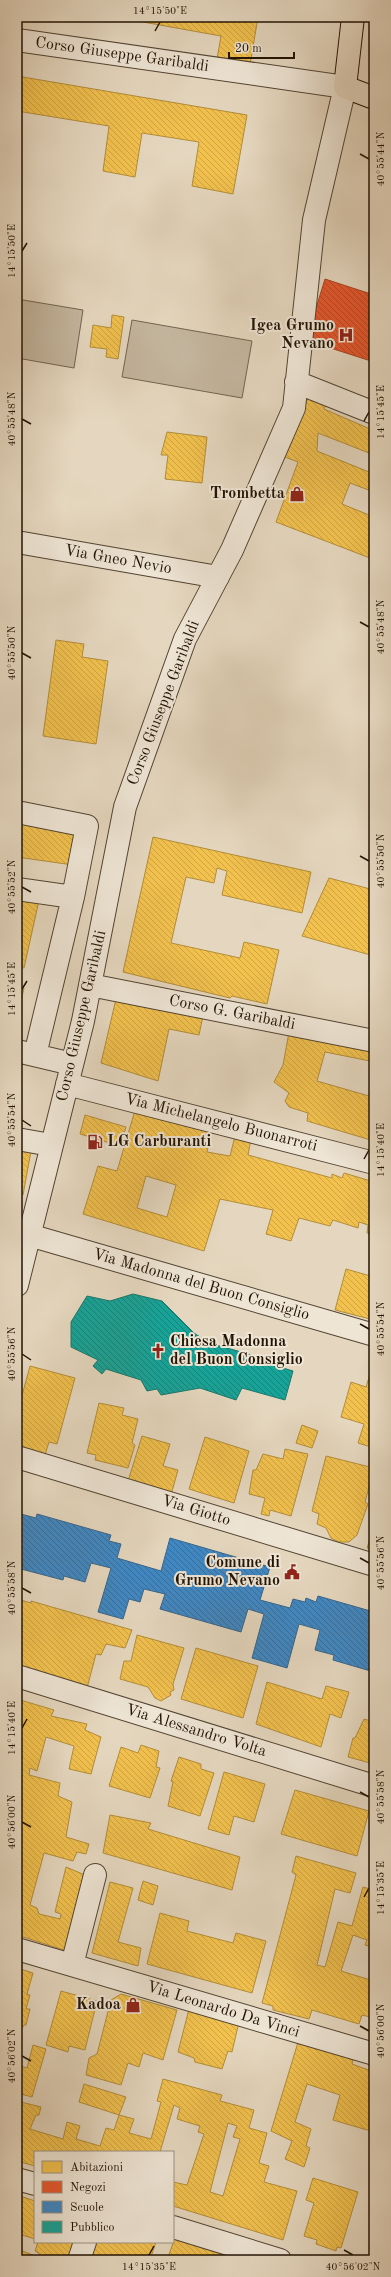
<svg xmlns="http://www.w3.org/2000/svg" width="391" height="2277" font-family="'Old Standard TT',serif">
  <defs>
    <pattern id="homes-back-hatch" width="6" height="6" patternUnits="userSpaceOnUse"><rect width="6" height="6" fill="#f2c14e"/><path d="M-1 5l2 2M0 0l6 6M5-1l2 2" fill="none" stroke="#cfa542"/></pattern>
    <pattern id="shops-back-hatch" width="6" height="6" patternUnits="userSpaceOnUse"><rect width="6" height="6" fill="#e4572e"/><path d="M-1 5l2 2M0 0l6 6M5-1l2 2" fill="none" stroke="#b84725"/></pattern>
    <pattern id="schools-back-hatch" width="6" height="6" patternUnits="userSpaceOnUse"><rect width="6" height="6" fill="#3f88c5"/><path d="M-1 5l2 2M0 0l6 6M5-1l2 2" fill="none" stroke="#346e9e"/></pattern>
    <pattern id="public-back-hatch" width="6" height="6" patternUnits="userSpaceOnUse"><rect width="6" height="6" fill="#17a398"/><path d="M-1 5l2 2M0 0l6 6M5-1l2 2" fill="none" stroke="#14847a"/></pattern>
  </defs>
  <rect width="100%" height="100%" fill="#e5d7bf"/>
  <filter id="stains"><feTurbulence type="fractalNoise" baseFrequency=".005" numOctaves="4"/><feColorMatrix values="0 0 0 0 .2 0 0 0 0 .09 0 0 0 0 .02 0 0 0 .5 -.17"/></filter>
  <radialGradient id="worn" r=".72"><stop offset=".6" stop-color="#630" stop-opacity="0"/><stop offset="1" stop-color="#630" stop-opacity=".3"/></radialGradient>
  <!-- pitch -->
  <path fill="#c4b69f" stroke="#726451" d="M17 299 83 310 74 368 17 358Z
    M132 320 252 341 242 398 122 377Z"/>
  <!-- homes -->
  <path fill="url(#homes-back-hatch)" stroke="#b38d38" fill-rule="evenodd" d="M115 17H258L250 65 217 59 221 36Z
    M17 76 247 115 233 194 192 186 199 142 142 133 135 177 103 171 109 126 17 111Z
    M112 315 124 317 118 359 106 357 107 349 90 347 93 325 111 328Z
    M308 398 326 405 324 409 370 429 368 435 374 438V455L318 433 317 451 374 474V492L350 483 342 504 374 517V547L370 558 276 522 298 462 285 457Z
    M167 432 207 437 202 483 165 479 168 455H161Z
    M56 640 84 644 82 657 108 661 96 744 43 736Z
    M17 818 79 828 73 865 17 857Z
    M153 837 311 872 302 913 222 895 227 871 217 868 214 883 186 877 171 943 240 958 244 942 279 950 267 1004 232 996 230 998 123 972Z
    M329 878 374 890V956L302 936Z
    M17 891 40 896 24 968 17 966Z
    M17 987 24 988 17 1019Z
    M116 999 203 1016 199 1035 169 1029 158 1081 101 1063Z
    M289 1032 372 1047 370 1061 325 1052 317 1081 369 1096 374 1074V1141L307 1121 308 1113 289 1107 285 1101 289 1093 274 1082 283 1065Z
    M136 1107 211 1129 207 1152 230 1156 235 1136 251 1139 248 1155 332 1178V1174L342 1178 344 1173 374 1182V1234L367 1233 368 1225 359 1222 358 1228 333 1220 330 1226 299 1218 291 1241 266 1234 273 1210 220 1199 204 1251 83 1214 98 1166 117 1171ZM146 1176 176 1185 167 1217 137 1208Z
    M85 1115 126 1127 120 1146 80 1134Z
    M17 1149 31 1151 23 1195 17 1194Z
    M346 1269 374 1277V1320L335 1310Z
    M30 1366 75 1378 57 1444 49 1442 45 1455 17 1447V1414Z
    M370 1374 374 1375V1448L358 1443 364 1424 341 1417 351 1382 366 1387Z
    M99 1403 124 1408 122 1415 138 1419 132 1443 135 1445 128 1468 95 1460 96 1455 87 1453Z
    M302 1425 318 1431 312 1448 296 1443Z
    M142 1436 170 1444 163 1466 178 1470 171 1495 128 1481Z
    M205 1437 249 1451 234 1503 189 1489Z
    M285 1449 308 1454 291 1516 270 1510 269 1516 261 1514 265 1498 249 1494 253 1470H256L263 1454 283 1459Z
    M326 1456 374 1468 365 1502 368 1504 357 1535 349 1542H339L331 1538 326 1528 317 1524 319 1514 312 1511Z
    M374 1526V1550L367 1548Z
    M17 1599 31 1603V1601L132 1630 125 1648 106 1644 101 1655 96 1654 87 1688 17 1667Z
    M137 1635 184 1648 173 1684 174 1690 170 1692 171 1695 161 1701 155 1698 148 1687 120 1679 124 1661H131Z
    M196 1648 258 1666 243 1718 181 1699Z
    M267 1682 322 1699 326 1686 349 1692 341 1718 330 1714 321 1747 256 1724Z
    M17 1699 54 1710 51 1716 87 1724 85 1730 101 1737 91 1774 69 1769 74 1746 46 1737 37 1771 30 1768 29 1775 60 1783 58 1796 72 1802 66 1837 89 1844 86 1854 77 1852 73 1861 44 1853 30 1905 37 1908 39 1914 60 1919 61 1914 55 1912 66 1867 85 1875 67 1951 17 1935V1767L20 1756 17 1754 20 1742 17 1741Z
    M364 1719 374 1722V1764L348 1757 353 1738H355Z
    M141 1745 159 1751 156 1767 160 1768 150 1798 109 1786 121 1747 138 1753Z
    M179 1757 201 1764V1769L214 1773 200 1816 168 1806 173 1782 171 1781Z
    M224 1772 265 1784 254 1822 234 1816 229 1835 208 1829Z
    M295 1790 369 1811 357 1856 281 1834Z
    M110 1815 151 1823 148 1829 240 1857 232 1890 103 1853Z
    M296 1856 356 1873 350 1893 335 1889 317 1965 325 1967 338 1922 352 1926 363 1887 374 1890V1948L365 1945 367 1940 353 1935 341 1971 374 1981V2018L362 2015 359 2024 312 2010 309 2019 273 2010V2006L262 2003 296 1875 292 1872Z
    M374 1859V1878L369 1877Z
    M143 1881 158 1886 153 1905 138 1900Z
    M110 1882 133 1888 118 1942 141 1948 138 1966 92 1953Z
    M160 1913 189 1921 187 1931 233 1943 236 1933 266 1941 252 1993 147 1964Z
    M17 1968 33 1973 27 1994 30 1995 26 2009H30L26 2025H24L19 2033 17 2032Z
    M61 1991 97 2001 85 2050 69 2046 68 2052 46 2045Z
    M121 1994 177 2010 163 2060 143 2053 139 2067 128 2063 121 2085 86 2075 89 2058 97 2054 111 2000Z
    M189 2009 239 2022 232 2052 228 2051 222 2069 195 2062 194 2058 178 2052Z
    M299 2039 354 2056 352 2064 374 2072V2132L333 2120 340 2095 307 2084 295 2122 311 2129 306 2146 310 2148 304 2167 285 2159 292 2141 271 2131Z
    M33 2045 46 2049 32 2097 17 2093V2065L27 2068Z
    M163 2079 222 2095 220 2101 254 2110 249 2128 267 2133 259 2163 269 2166 264 2182 297 2191 283 2240 173 2206V2182L187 2185 204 2134 198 2132 200 2126 177 2119 180 2108 174 2105 160 2152H35V2166L17 2161V2109L21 2102 41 2107 39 2115H36L30 2129 63 2139 67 2122 80 2126 76 2139 100 2146 106 2128 114 2130 119 2115 134 2119 129 2133 151 2139 161 2102 157 2101ZM228 2123 237 2126 233 2137 240 2139 223 2196 210 2192Z
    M84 2084 126 2097 119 2115 79 2102Z
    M313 2178 358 2192 341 2248 337 2247 336 2251 316 2244 317 2240 304 2236 314 2203 306 2200Z
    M17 2195 35 2201V2239L22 2235 17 2249Z
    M177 2232 230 2250 226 2260H167Z
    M38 2242H76L70 2260H50L35 2251Z
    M94 2242H156L150 2260H87Z
    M17 2249 33 2255 31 2260H17Z"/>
  <!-- shops -->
  <path fill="url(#shops-back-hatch)" stroke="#aa4321" d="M325 279 374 295V362L315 343 308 334Z"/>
  <!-- schools -->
  <path fill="url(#schools-back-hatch)" stroke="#36658b" d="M17 1513 36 1518 37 1514 111 1535 109 1541 121 1544 117 1558 161 1571 170 1538 270 1567 260 1600 290 1608 293 1599 305 1602 306 1598 316 1602 318 1596 374 1612V1672L333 1660 334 1655 315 1650 320 1630 299 1624 287 1668 252 1658 264 1614 248 1609 241 1632 160 1609 165 1594 144 1589 140 1602 129 1599 123 1619 98 1612 111 1568 91 1563 85 1582 64 1576 63 1580 21 1569 23 1564 17 1562Z"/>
  <!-- public -->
  <path fill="url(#public-back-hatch)" stroke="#1a786b" d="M133 1294 162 1301 194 1333 209 1343 252 1355 250 1358 293 1371 285 1400 242 1388 236 1400 200 1388 161 1395 157 1389 147 1391 141 1380 106 1369 102 1374 93 1366 98 1360 71 1347V1322L87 1296 110 1301Z"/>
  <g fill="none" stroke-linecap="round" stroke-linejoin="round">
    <!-- minor casing -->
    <g stroke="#524432" stroke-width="24">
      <path id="minor" d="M17 40 345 87 314 220 294 408 232 550 185 639 125 807 83 1021 17 1285
        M296 382 374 413
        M17 542 218 577
        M17 812 87 826 73 897 35 1055
        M17 889 73 897
        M90 985 374 1041
        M17 1051 72 1064
        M67 1084 374 1163
        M17 1139 51 1145
        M17 1235H29L374 1335
        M17 1457 374 1565
        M17 1676 374 1786
        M17 1949 374 2054
        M72 1965 95 1875
        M17 2179 35 2184
        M173 2227 280 2260
        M79 2260 85 2242"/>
    </g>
    <!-- major casing -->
    <g stroke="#211303" stroke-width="24">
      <path id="major" d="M353 17 345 87 374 98"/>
    </g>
    <!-- minor -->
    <use href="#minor" stroke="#eee5d5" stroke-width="22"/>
    <!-- major -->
    <use href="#major" stroke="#e5d7bf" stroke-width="22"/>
  </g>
  <!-- ticks -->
  <path fill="none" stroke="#211303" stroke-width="1.5" d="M155 31 160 22M360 154 369 159M22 251 27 243M22 419 31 424M364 421 369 412M360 622 369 627M22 653 31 658M360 856 369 861M22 887 31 892M22 989 27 981M22 1120 31 1126M364 1159 369 1150M360 1324 369 1329M22 1354 31 1360M360 1558 369 1563M22 1588 31 1593M22 1728 27 1719M360 1792 369 1797M22 1822 31 1827M364 1897 369 1888M360 2026 369 2031M22 2056 31 2061M344 2250 353 2255M149 2255 154 2246"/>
  <!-- icons -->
  <defs>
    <g id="hospital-bare" transform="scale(1.2)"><path d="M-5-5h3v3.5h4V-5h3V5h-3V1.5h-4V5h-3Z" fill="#8f2418" stroke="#eee5d5" stroke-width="2.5" paint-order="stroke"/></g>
    <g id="shop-bare" transform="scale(1.2)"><path d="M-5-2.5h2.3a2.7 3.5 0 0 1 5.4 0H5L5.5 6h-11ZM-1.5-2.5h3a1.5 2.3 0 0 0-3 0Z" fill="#8f2418" stroke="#eee5d5" stroke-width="2.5" paint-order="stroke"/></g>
    <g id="fuel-bare" transform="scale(1.2)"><path d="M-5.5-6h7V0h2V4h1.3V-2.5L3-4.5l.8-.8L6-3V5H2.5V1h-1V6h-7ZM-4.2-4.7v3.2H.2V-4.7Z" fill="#8f2418" stroke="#eee5d5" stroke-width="2.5" paint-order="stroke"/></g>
    <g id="church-bare" transform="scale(1.2)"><path d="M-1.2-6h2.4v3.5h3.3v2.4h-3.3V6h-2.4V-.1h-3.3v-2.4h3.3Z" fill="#8f2418" stroke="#eee5d5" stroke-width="2.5" paint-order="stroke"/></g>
    <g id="civic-bare" transform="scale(1.2)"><path d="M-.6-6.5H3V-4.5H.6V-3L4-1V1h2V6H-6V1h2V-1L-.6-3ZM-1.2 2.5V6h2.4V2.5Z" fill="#8f2418" stroke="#eee5d5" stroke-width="2.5" paint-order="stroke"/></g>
  </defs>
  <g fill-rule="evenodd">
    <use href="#hospital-bare" x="346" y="335"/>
    <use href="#shop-bare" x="297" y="494"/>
    <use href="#fuel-bare" x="95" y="1142"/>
    <use href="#church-bare" x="158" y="1351"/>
    <use href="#civic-bare" x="292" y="1572"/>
    <use href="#shop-bare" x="133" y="2005"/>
  </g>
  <g text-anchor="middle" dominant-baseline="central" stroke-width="4" stroke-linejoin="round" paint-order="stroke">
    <!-- street labels -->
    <g font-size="16" fill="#211303" stroke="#eee5d5">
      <text transform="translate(122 55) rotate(8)">Corso Giuseppe Garibaldi</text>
      <text transform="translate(118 560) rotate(10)">Via Gneo Nevio</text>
      <text transform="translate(164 703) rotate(-69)">Corso Giuseppe Garibaldi</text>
      <text transform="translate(232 1013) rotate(11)">Corso G. Garibaldi</text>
      <text transform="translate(82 1016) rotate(-77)">Corso Giuseppe Garibaldi</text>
      <text transform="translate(221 1123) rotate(14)">Via Michelangelo Buonarroti</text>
      <text transform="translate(201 1285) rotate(16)">Via Madonna del Buon Consiglio</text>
      <text transform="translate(196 1511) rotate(17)">Via Giotto</text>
      <text transform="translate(196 1731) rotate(17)">Via Alessandro Volta</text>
      <text transform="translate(223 2010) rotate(17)">Via Leonardo Da Vinci</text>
    </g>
    <!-- poi labels -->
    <g font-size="16" font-weight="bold" fill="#211303" stroke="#eee5d5" text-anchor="end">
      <text x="334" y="326">Igea Grumo<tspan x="334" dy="18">Nevano</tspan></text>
      <text x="285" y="494">Trombetta</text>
      <text x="107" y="1142" text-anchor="start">LG Carburanti</text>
      <text x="170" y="1342" text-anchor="start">Chiesa Madonna<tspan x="170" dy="18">del Buon Consiglio</tspan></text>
      <text x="280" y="1563">Comune di<tspan x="280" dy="18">Grumo Nevano</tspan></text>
      <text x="121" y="2005">Kadoa</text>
    </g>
  </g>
  <!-- margin -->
  <rect width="391" height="2277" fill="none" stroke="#e5d7bf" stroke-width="44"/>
  <!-- legend -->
  <rect x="34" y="2151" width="140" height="92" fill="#eee5d5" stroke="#9c9181"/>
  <rect x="42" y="2161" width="20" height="12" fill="#f2c14e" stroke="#9c9181"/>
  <text x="70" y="2171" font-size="12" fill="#211303">Abitazioni</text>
  <rect x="42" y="2181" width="20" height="12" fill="#e4572e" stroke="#9c9181"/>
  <text x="70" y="2191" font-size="12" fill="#211303">Negozi</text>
  <rect x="42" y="2201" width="20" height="12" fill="#3f88c5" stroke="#9c9181"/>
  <text x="70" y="2211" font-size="12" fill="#211303">Scuole</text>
  <rect x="42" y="2221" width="20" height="12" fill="#17a398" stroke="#9c9181"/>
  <text x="70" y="2231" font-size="12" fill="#211303">Pubblico</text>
  <!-- scale -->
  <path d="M229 52v6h65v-6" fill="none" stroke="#211303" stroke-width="2"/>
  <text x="235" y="52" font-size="12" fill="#211303" stroke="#eee5d5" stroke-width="3" paint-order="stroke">20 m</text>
  <rect x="22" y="22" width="347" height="2233" fill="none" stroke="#211303" stroke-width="1.5"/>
  <g font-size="10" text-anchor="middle" fill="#211303">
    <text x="160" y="14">14°15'50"E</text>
    <text transform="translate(380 159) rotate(-90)" y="4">40°55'44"N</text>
    <text transform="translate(11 251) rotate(-90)" y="4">14°15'50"E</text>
    <text transform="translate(380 412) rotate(-90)" y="4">14°15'45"E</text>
    <text transform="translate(11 419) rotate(-90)" y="4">40°55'48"N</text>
    <text transform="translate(380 627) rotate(-90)" y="4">40°55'48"N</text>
    <text transform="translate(11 653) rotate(-90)" y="4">40°55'50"N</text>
    <text transform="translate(380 861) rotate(-90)" y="4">40°55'50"N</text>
    <text transform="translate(11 887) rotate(-90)" y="4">40°55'52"N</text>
    <text transform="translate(11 989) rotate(-90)" y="4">14°15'45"E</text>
    <text transform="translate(11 1120) rotate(-90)" y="4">40°55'54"N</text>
    <text transform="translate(380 1150) rotate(-90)" y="4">14°15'40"E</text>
    <text transform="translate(380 1329) rotate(-90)" y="4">40°55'54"N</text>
    <text transform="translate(11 1354) rotate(-90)" y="4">40°55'56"N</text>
    <text transform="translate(380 1563) rotate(-90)" y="4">40°55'56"N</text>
    <text transform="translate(11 1588) rotate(-90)" y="4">40°55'58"N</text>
    <text transform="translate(11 1728) rotate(-90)" y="4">14°15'40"E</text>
    <text transform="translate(380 1797) rotate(-90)" y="4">40°55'58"N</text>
    <text transform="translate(11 1822) rotate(-90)" y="4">40°56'00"N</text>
    <text transform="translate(380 1888) rotate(-90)" y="4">14°15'35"E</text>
    <text transform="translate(380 2031) rotate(-90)" y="4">40°56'00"N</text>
    <text transform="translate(11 2056) rotate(-90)" y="4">40°56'02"N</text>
    <text x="149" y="2270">14°15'35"E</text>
    <text x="353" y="2270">40°56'02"N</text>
  </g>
  <rect width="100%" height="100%" filter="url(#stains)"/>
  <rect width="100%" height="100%" fill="url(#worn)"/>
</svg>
